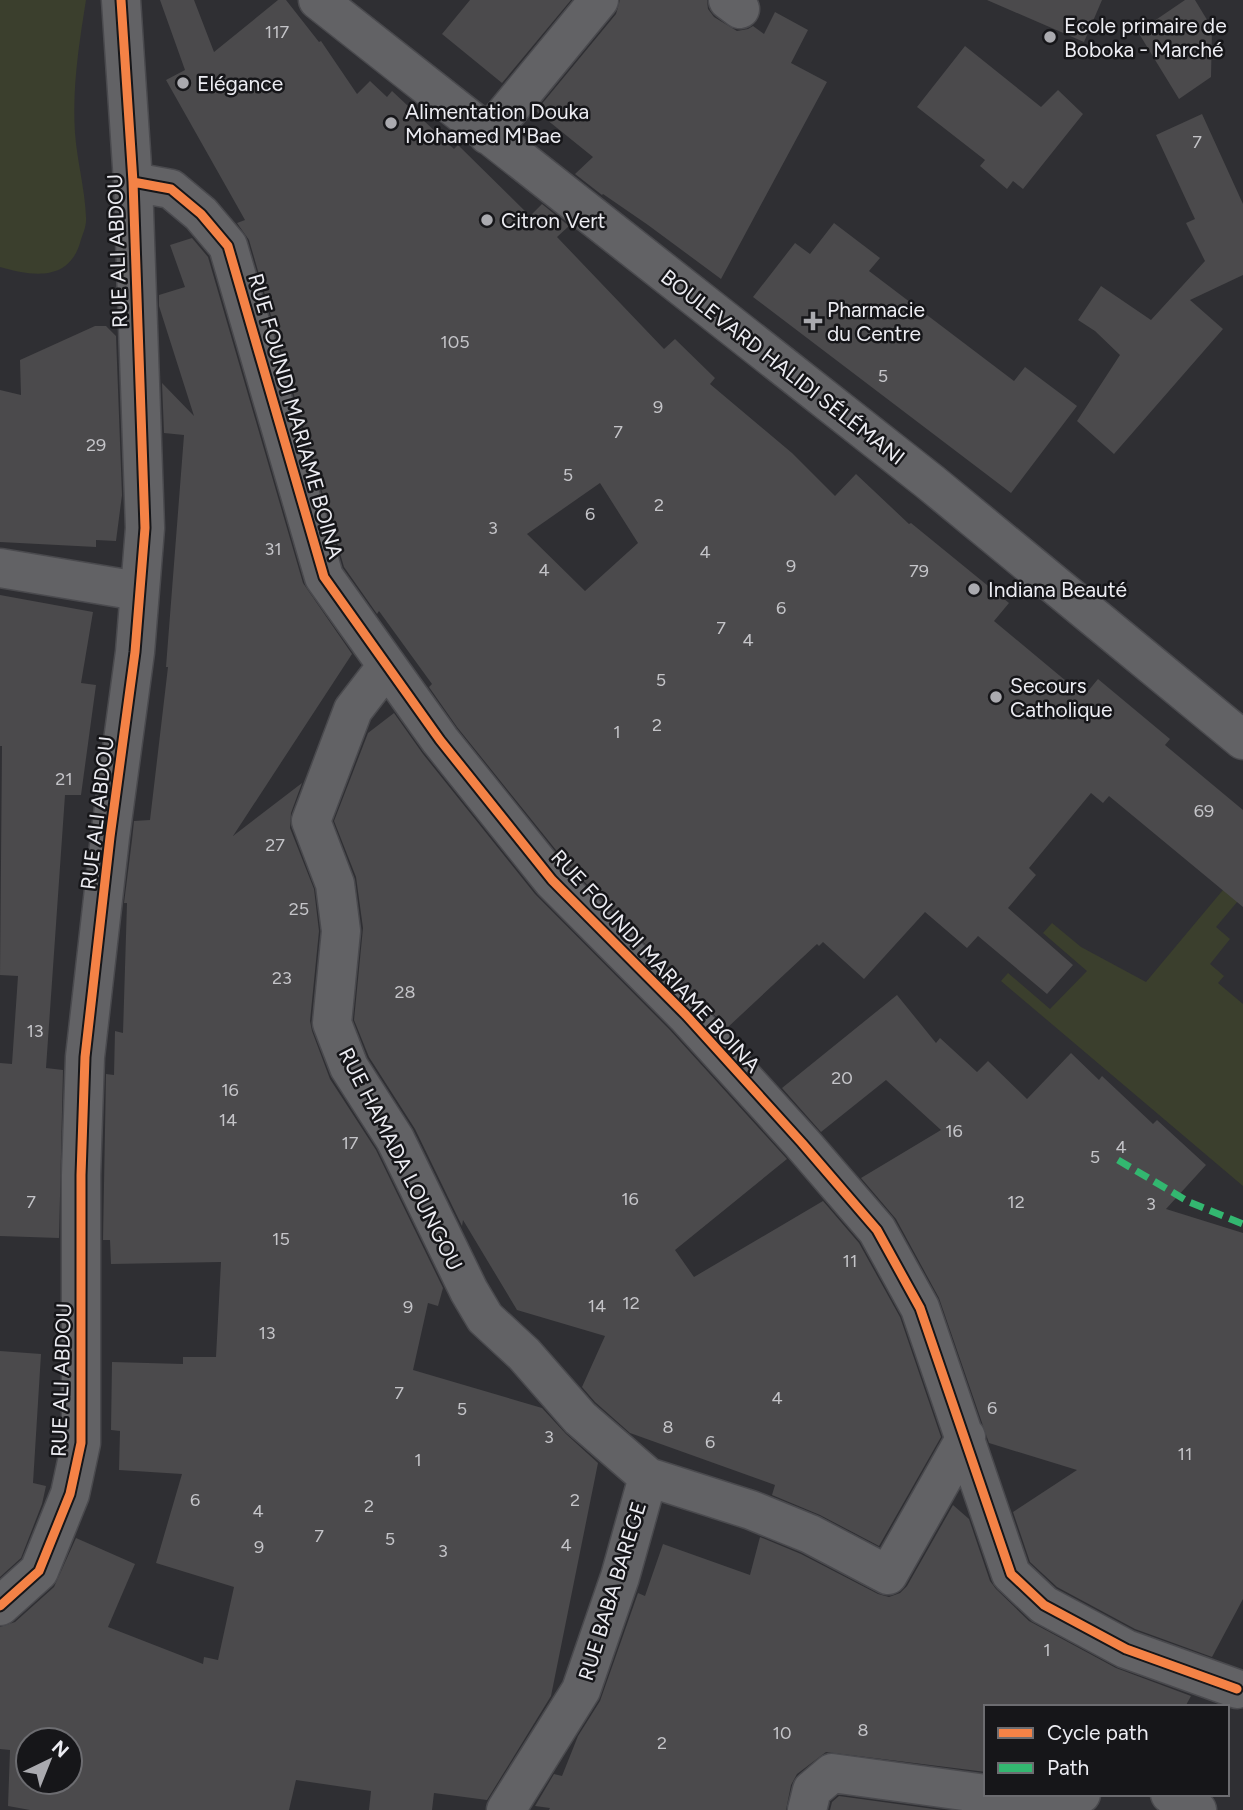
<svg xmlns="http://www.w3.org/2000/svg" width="1243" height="1810" font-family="Figtree,sans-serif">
  <rect width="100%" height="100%" fill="#2f2f33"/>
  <!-- green -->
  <path fill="#3b3f2d" d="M0 0H86C79 44 72 88 75 133 77 161 85 189 86 217 87 226 82 235 80 243 68 282 32 276 0 267Z
    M1243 866V895L1216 927 1230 939 1210 964 1224 976 1218 983 1243 1004V1186L1001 981 1008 973 1050 1009 1087 971 1043 933 1052 923 1081 947 1146 982Z"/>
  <!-- building -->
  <path fill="#4b4a4c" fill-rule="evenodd" d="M160 0H194L214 52 278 0H286L319 42 321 41 357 94 370 81 387 97 392 91 454 149 458 145 530 216 542 204 569 226 557 237 664 349 675 339 715 378 710 384 792 453 835 496 856 474 909 524 911 523 1009 603 994 621 1084 696 1098 679 1170 739 1165 745 1243 810V907L1109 796 1103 803 1091 793 1029 868 1036 875 1008 908 1073 965 1047 994 978 936 967 948 925 912 864 979 823 942 819 946 817 944 727 1028 568 865 457 727 429 687 432 684 379 611 377 614 344 567 249 240 237 223 245 220 166 80 185 70ZM600 483 638 543 585 591 527 534Z
    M470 0H571L502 83 442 34Z
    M620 0H707L708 9 714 17 737 31 748 29 753 26 764 34 775 12 808 30 791 63 827 82 721 279 648 225 603 194 602 195 575 174 593 157 536 111 616 14Z
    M987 0H1102L1084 42Z
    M1185 0H1195L1212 28 1211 77 1179 99 1138 32Z
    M965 46 1041 107 1058 90 1083 114 1023 189 1013 181 1007 189 980 166 985 160 917 107Z
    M1202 114 1243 204V275L1190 300 1223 329 1114 454 1077 421 1120 355 1095 331 1078 320 1101 286 1151 320 1205 261 1186 223 1195 219 1156 135Z
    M834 223 880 258 869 271 1014 381 1025 367 1077 406 1011 493 753 297 795 243 810 254Z
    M192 238 208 257 303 583 352 654 233 836 302 783 291 813 290 828 314 889 319 931 310 1021 312 1031 330 1079 376 1150 443 1288 438 1306 428 1303 413 1370 542 1408 566 1434 598 1463 551 1696 487 1800 434 1793 432 1810H369L371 1791 296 1780 289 1810H30L8 1806 10 1750 0 1749V1627L15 1622 54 1587 76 1538 135 1564 108 1627 203 1664 204 1657 218 1660 234 1587 156 1563 182 1474 119 1470 120 1431 111 1430 112 1362 183 1364V1357H216L221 1262 111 1264 110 1240H103L106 1074 114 1075 115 1031 123 1033 127 903H124L132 840 134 821 150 820 168 667H166L184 435 164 433 162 383 194 416 159 306V295L185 287 170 245ZM28 1740H70V1782H28Z
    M95 326H106L116 336 122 495 116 541 96 540V547L0 542V390L21 395 20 360Z
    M0 595 93 612 81 683 96 685 81 795H65L46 1068 63 1070 59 1238 0 1236V1063L12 1064 18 976 0 975 2 746H0Z
    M394 713 423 754 535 894 670 1030 787 1159 675 1250 694 1277 823 1201 859 1243 900 1317 941 1437 879 1546 820 1515 772 1495 775 1485 630 1433 595 1402 582 1387 605 1336 517 1310 463 1220 462 1226 415 1129 369 1057 354 1020 363 928 356 877 334 821 368 733Z
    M897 995 936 1043 940 1038 977 1072 988 1061 1027 1099 1071 1053 1099 1080 1102 1076 1153 1124 1157 1120 1206 1165 1166 1209 1243 1233V1599L1212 1657 1135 1629 1057 1587 1030 1562 1013 1512 1077 1470 989 1443 939 1298 896 1219 861 1178 941 1130 886 1080 821 1132 782 1088Z
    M0 1351 41 1354 33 1483 46 1486 42 1504 21 1558 0 1577Z
    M953 1505 969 1519 990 1581 996 1589 1029 1621 1116 1668 1191 1696 1185 1707H986V1772L826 1752 797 1774 791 1785 786 1810H549L550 1808 535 1806 554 1774 562 1776 578 1736 600 1701 638 1593 645 1596 663 1544 750 1575 760 1537 801 1554 878 1594 889 1597 900 1593 907 1586Z
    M839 1796 941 1810H830L832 1802Z"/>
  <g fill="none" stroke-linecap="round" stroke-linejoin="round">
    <!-- minor casing -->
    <g stroke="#4a4a4e" stroke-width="41">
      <path id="minor" d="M318 0 930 482 1243 740
        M728 0 740 9
        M488 135 599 0
        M133 182 171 189 201 214 228 246 324 577 440 740 552 880 686 1015 802 1143 877 1230 920 1308 1011 1574 1044 1605 1126 1649 1237 1689
        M0 568 138 591
        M386 667 353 710 311 821 335 884 341 931 332 1023 349 1067 395 1139 469 1291 485 1318 524 1354 580 1418 648 1477 751 1510 810 1534 888 1575 966 1437
        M0 1606 39 1571 70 1494 81 1443V1175L85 1057 110 837 135 652 145 528 133 182 121 0
        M990 1794 1024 1799 1081 1794
        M1170 1794 1197 1810
        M506 1810 581 1690 620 1577 648 1477
        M807 1810 812 1790 832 1773 986 1794"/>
    </g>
    <!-- minor -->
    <use href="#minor" stroke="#626265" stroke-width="38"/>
    <!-- quiet -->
    <path stroke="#33b770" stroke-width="7" stroke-dasharray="14 7" stroke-linecap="butt" d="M1118 1160 1189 1202 1243 1224"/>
    <!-- cycleway casing -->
    <g stroke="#161619" stroke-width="13">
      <path id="cycleway" d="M133 182 171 189 201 214 228 246 324 577 440 740 552 880 686 1015 802 1143 877 1230 920 1308 1011 1574 1044 1605 1126 1649 1237 1689
        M0 1606 39 1571 70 1494 81 1443V1175L85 1057 110 837 135 652 145 528 133 182 121 0"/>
    </g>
    <!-- cycleway -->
    <use href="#cycleway" stroke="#f48246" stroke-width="9"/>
  </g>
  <!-- markers -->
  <g fill="#aaaaaf" stroke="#161619" stroke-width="2.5">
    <circle cx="1050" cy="37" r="7"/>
    <circle cx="183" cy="83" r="7"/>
    <circle cx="391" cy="123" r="7"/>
    <circle cx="487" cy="220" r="7"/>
    <path d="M809.5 310.5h7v7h7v7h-7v7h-7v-7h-7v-7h7z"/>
    <circle cx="974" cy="589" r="7"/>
    <circle cx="996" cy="697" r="7"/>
  </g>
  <g text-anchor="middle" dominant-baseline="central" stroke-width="5" stroke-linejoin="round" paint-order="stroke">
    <!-- number labels -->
    <g font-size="18" fill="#c4c4c8">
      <text x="277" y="32">117</text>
      <text x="1197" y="142">7</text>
      <text x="455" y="342">105</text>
      <text x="883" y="376">5</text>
      <text x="658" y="407">9</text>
      <text x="618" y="432">7</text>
      <text x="96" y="445">29</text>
      <text x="568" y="475">5</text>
      <text x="659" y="505">2</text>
      <text x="590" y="514">6</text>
      <text x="493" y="528">3</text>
      <text x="273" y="549">31</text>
      <text x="705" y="552">4</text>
      <text x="791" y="566">9</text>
      <text x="544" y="570">4</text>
      <text x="919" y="571">79</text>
      <text x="781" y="608">6</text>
      <text x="721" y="628">7</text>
      <text x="748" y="640">4</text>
      <text x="661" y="680">5</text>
      <text x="657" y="725">2</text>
      <text x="617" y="732">1</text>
      <text x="64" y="779">21</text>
      <text x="1204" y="811">69</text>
      <text x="275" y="845">27</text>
      <text x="299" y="909">25</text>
      <text x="282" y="978">23</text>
      <text x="405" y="992">28</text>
      <text x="35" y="1031">13</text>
      <text x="842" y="1078">20</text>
      <text x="230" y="1090">16</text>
      <text x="228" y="1120">14</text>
      <text x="954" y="1131">16</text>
      <text x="350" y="1143">17</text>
      <text x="1121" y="1147">4</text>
      <text x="1095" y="1157">5</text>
      <text x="630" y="1199">16</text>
      <text x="31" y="1202">7</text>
      <text x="1016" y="1202">12</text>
      <text x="1151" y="1204">3</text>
      <text x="281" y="1239">15</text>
      <text x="850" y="1261">11</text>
      <text x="631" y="1303">12</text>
      <text x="597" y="1306">14</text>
      <text x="408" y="1307">9</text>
      <text x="267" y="1333">13</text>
      <text x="399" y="1393">7</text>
      <text x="777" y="1398">4</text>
      <text x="992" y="1408">6</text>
      <text x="462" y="1409">5</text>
      <text x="668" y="1427">8</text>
      <text x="549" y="1437">3</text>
      <text x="710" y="1442">6</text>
      <text x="1185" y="1454">11</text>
      <text x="418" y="1460">1</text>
      <text x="195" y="1500">6</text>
      <text x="575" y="1500">2</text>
      <text x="369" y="1506">2</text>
      <text x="258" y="1511">4</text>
      <text x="319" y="1536">7</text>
      <text x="390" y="1539">5</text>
      <text x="566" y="1545">4</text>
      <text x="259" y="1547">9</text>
      <text x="443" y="1551">3</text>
      <text x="1047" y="1650">1</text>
      <text x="863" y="1730">8</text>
      <text x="782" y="1733">10</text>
      <text x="662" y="1743">2</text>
    </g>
    <!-- poi labels -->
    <g font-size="21" fill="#ececf2" stroke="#161619" text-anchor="start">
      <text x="1064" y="25">Ecole primaire de<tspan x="1064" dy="24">Boboka - Marché</tspan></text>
      <text x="197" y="83">Elégance</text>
      <text x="405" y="111">Alimentation Douka<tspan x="405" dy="24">Mohamed M'Bae</tspan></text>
      <text x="501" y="220">Citron Vert</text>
      <text x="827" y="309">Pharmacie<tspan x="827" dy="24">du Centre</tspan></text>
      <text x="988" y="589">Indiana Beauté</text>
      <text x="1010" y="685">Secours<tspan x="1010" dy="24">Catholique</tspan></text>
    </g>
    <!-- street labels -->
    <g font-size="21" fill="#ececf2" stroke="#161619">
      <text transform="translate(117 251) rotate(-92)">RUE ALI ABDOU</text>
      <text transform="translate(783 367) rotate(38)">BOULEVARD HALIDI SÉLÉMANI</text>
      <text transform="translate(296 416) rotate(74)">RUE FOUNDI MARIAME BOINA</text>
      <text transform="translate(97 813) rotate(-83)">RUE ALI ABDOU</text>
      <text transform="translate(656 961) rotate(47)">RUE FOUNDI MARIAME BOINA</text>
      <text transform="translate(401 1159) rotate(63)">RUE HAMADA LOUNGOU</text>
      <text transform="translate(61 1380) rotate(-88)">RUE ALI ABDOU</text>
      <text transform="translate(612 1591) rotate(-73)">RUE BABA BAREGE</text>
    </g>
  </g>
  <!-- legend -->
  <rect x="984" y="1705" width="245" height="91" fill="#161619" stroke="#6c6c70" stroke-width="2"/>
  <rect x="998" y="1728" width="35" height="10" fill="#f48246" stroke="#6c6c70" stroke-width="2"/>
  <text x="1047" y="1740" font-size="21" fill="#ececf2">Cycle path</text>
  <rect x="998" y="1763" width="35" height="10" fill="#33b770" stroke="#6c6c70" stroke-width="2"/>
  <text x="1047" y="1775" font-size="21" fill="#ececf2">Path</text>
  <!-- north arrow -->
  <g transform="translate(49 1761) rotate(43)"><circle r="33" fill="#161619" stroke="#6c6c70" stroke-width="2"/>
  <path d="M0-5L12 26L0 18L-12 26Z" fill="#aaaaaf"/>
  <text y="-10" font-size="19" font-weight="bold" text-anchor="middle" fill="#ececf2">N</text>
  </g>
</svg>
